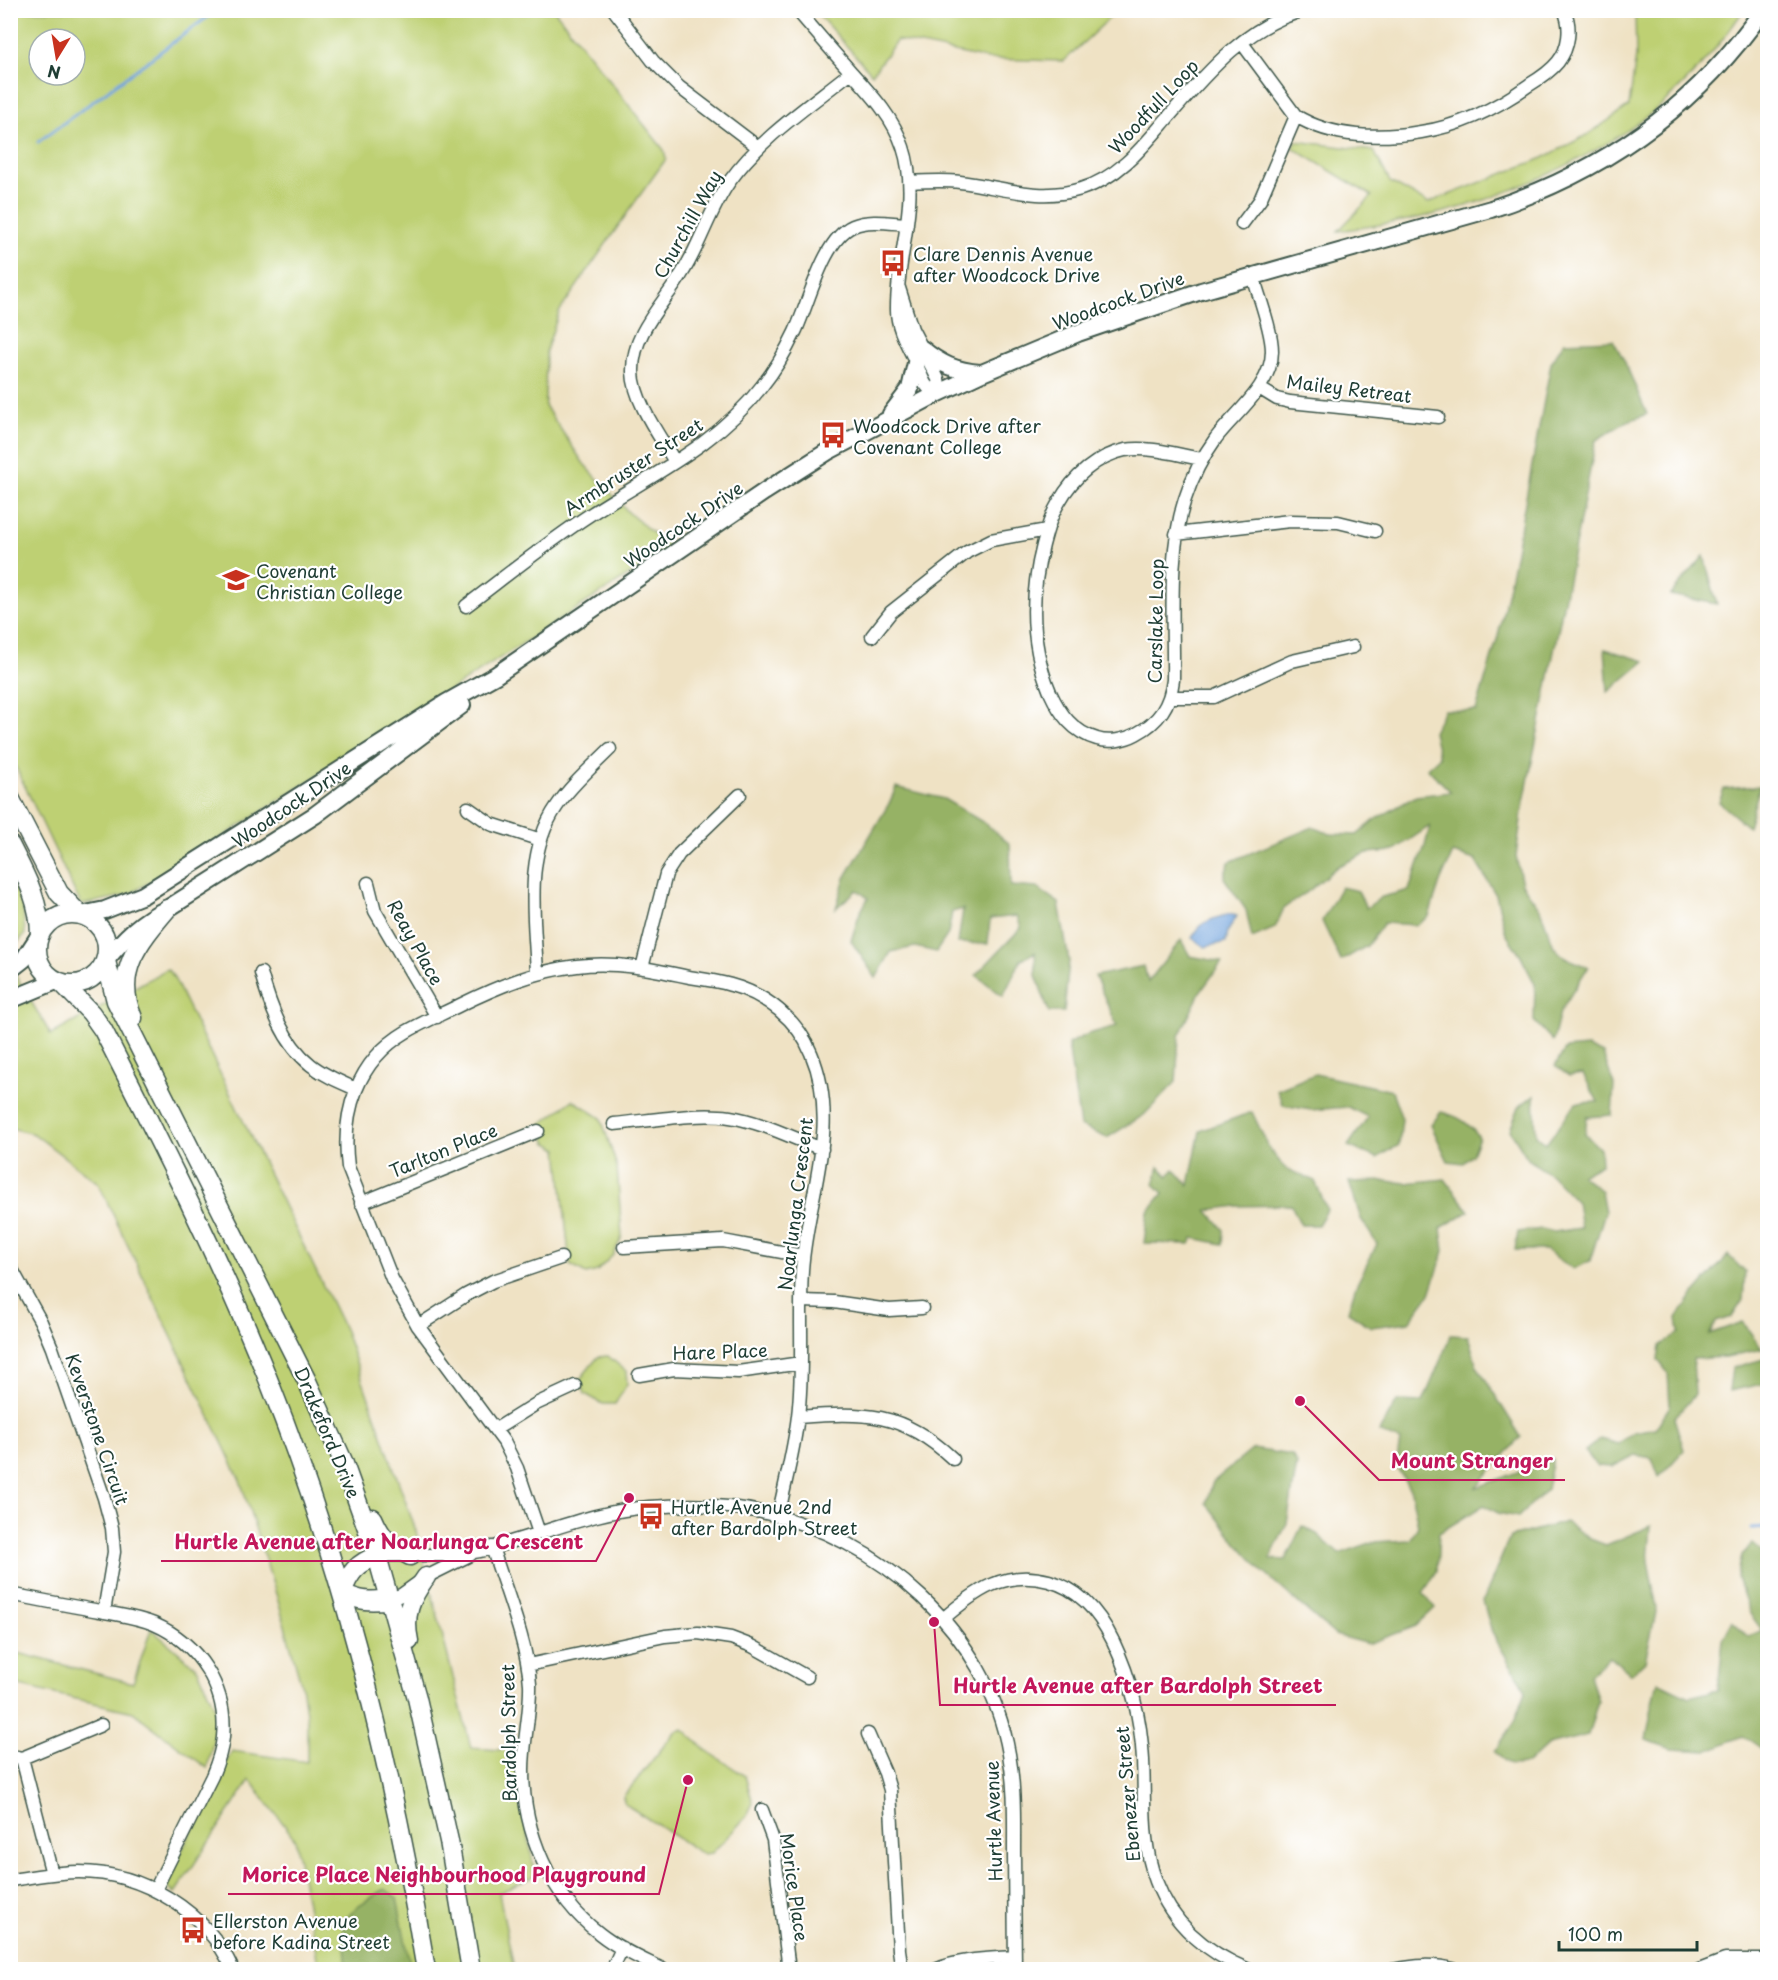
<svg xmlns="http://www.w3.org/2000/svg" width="1778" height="1980" font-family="'Playpen Sans',sans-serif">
  <rect width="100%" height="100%" fill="#fff"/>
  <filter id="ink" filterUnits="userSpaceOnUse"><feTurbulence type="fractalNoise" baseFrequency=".0167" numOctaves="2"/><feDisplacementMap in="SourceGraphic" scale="12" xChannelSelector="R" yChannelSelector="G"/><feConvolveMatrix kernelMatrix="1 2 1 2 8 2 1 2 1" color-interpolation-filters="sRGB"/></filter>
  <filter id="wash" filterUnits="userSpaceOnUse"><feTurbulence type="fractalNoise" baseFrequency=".008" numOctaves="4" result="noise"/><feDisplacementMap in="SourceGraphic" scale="24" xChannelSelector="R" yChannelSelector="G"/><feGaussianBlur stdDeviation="1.35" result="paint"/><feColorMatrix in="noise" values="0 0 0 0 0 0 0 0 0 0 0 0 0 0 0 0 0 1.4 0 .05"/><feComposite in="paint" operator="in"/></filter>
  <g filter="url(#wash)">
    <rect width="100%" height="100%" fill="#efe2c4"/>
    <!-- green -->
    <path fill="#bed073" stroke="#6e8654" stroke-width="1.5" fill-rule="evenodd" d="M11 11H555L664 150 666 159 630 209 559 312 546 351 545 406 584 464 630 514 671 548 174 868 128 895 81 905 11 757ZM39 39H75V75H39Z
      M815 11H1117L1064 61 988 59 897 40 872 74Z
      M1635 11H1743C1720 45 1693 77 1662 104 1614 146 1542 180 1481 201 1435 217 1386 224 1338 231L1372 196 1293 148 1296 141 1374 151 1390 182 1428 203 1543 158 1587 135 1629 106 1636 56Z
      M10 879 23 906 25 934 11 951Z
      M10 966 51 1035 167 969 173 976 345 1331 416 1531 471 1748 514 1751 535 1876 499 1893 514 1969H319L295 1839 250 1780 175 1893 164 1886 232 1751 307 1762V1722L303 1691 277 1597 240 1480 98 1183 34 1134 11 1128Z
      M573 1100 601 1118 617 1167 622 1237 613 1255 597 1271 586 1274 570 1265 558 1149 546 1142 541 1124Z
      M608 1356 626 1371 627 1384 615 1404H603L585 1394 580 1379 598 1357Z
      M151 1629 198 1669 219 1717 207 1768 133 1712 11 1684 10 1651 133 1683Z
      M683 1729 706 1750 745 1776 753 1803 746 1817 712 1853 702 1854 625 1804 623 1797 675 1732Z"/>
    <!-- forest -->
    <path fill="#96b265" stroke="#5a784c" stroke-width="1.5" d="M1613 340 1624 360 1647 414 1626 422 1596 440 1522 812 1516 857 1522 884 1540 909 1554 947 1564 957 1588 967 1560 1012 1553 1041 1534 1021 1535 984 1520 955 1506 934 1496 895 1475 860 1453 853 1440 882 1429 916 1417 925 1384 923 1367 946 1341 961 1322 921 1341 887 1358 891 1366 908 1382 897 1409 890 1425 846 1430 826 1393 851 1367 853 1338 866 1310 890 1284 908 1275 928 1252 938 1246 910 1224 878 1229 862 1313 827 1330 834 1357 835 1376 819 1416 796 1451 792 1427 768 1439 757 1433 732 1444 710 1476 711 1498 636 1514 562 1551 363 1564 342Z
      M1704 556 1717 604 1670 595Z
      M1605 649 1645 661 1608 692Z
      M1760 786 1748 827 1719 802 1724 789Z
      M896 787 944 799 986 824 1010 844 1011 886 1037 888 1059 903 1069 961 1064 1012H1049L1036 975 1035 952 1021 960 1003 996 976 975 1021 928 1017 916 990 919 988 944 958 943 963 909 952 912 948 934 936 952 915 947 891 952 876 978 851 941 859 915 868 898 857 890 836 908 845 878 890 802Z
      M1181 940 1190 956 1222 962 1201 991 1179 1036 1176 1082 1144 1115 1107 1138 1080 1126 1068 1044 1088 1034 1117 1026 1095 976 1144 966 1148 982Z
      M1588 1047 1603 1054 1614 1085 1612 1115 1587 1117 1585 1134 1600 1149 1601 1164 1581 1175 1601 1191 1605 1212 1590 1261 1573 1269 1546 1250H1515L1518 1232 1542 1229 1554 1232 1581 1228 1577 1202 1552 1176 1528 1159 1510 1130 1519 1107 1534 1095 1536 1135 1546 1144 1576 1103 1598 1102 1583 1074 1569 1076 1555 1066 1565 1049Z
      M1315 1074 1392 1091 1402 1119 1399 1145 1377 1158 1348 1146 1368 1117 1348 1107 1311 1110 1283 1105 1277 1090Z
      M1252 1112 1270 1150 1286 1169 1315 1181 1327 1210 1318 1225H1301L1291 1205 1237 1206 1207 1210 1224 1230 1223 1244 1193 1238 1190 1244 1144 1243 1148 1212 1163 1193 1154 1184 1159 1167 1168 1176 1174 1169 1189 1185 1200 1131Z
      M1441 1112C1458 1116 1468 1122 1479 1137L1472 1155 1463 1163 1448 1161 1431 1125Z
      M1445 1179 1469 1211 1441 1228 1444 1251 1430 1294 1409 1322 1371 1327 1348 1312 1355 1288 1377 1244 1361 1219 1349 1182 1387 1181 1406 1183Z
      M1728 1255 1745 1272 1743 1300 1732 1317 1716 1322 1709 1334 1743 1322 1762 1349 1726 1357 1693 1359 1695 1395 1674 1418 1684 1450 1659 1477 1652 1458 1635 1455 1612 1467 1597 1466 1585 1451 1600 1439 1618 1444 1634 1432 1656 1428 1670 1406 1668 1373 1658 1360 1660 1346 1679 1333 1677 1318 1690 1299Z
      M1451 1335 1468 1336 1477 1366 1521 1437 1475 1488 1553 1459 1547 1489 1518 1517 1498 1513 1484 1505 1439 1533 1437 1571 1423 1593 1435 1608 1416 1626 1368 1644 1335 1635 1261 1570 1237 1543 1206 1503 1213 1482 1253 1449 1292 1455 1297 1464 1287 1523 1270 1559 1285 1560 1302 1526 1317 1534 1339 1554 1373 1542 1410 1540 1418 1526 1411 1491 1396 1466 1400 1441 1379 1432 1397 1401 1423 1402Z
      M1767 1358V1383L1729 1391 1732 1368Z
      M1566 1522 1590 1539 1606 1545 1651 1526 1648 1561 1657 1608 1645 1661 1631 1674 1609 1656 1590 1675 1598 1701 1588 1735 1548 1745 1527 1764 1510 1765 1494 1752 1515 1722 1526 1691 1492 1633 1483 1601 1510 1537Z
      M1753 1544 1767 1556V1751H1764L1742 1736 1707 1751 1672 1749 1646 1740 1652 1707 1658 1682 1689 1697 1718 1690 1723 1639 1732 1622 1749 1637 1762 1630 1750 1614 1737 1577 1742 1555Z
      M385 1889 397 1898 411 1969H347L343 1922 359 1905Z"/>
    <!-- water -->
    <path fill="#6fa2db" stroke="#477088" stroke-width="1.5" d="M1229 914 1237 916 1228 931 1226 942 1205 947 1192 938C1202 920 1210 920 1229 914Z"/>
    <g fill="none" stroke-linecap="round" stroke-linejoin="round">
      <!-- stream -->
      <path stroke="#6fa2db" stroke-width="3" d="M38 142 217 10
        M1751 1528 1768 1527"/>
    </g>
  </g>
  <g filter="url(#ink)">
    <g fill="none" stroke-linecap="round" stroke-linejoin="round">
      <!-- minor casing -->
      <g stroke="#3e564a" stroke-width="15">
        <path id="minor" d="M614 10 653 61 679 87 758 147
          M797 10C815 31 833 52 851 72 872 95 893 117 903 147 921 201 896 255 897 310 897 330 909 347 917 365 922 377 924 388 937 394L939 385 938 379 912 329 899 288
          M1242 43 1296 116C1332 138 1380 139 1421 132 1460 126 1497 108 1529 85 1539 79 1550 72 1558 62 1569 48 1572 27 1564 10
          M910 182C927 181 944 180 960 182 1003 187 1038 202 1081 189 1118 178 1142 148 1165 121 1203 77 1246 24 1306 10
          M1242 224 1260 200 1296 116
          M1259 388 1277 399 1290 402 1438 417
          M1202 459C1178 455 1150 446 1125 450 1097 456 1073 477 1059 502 1051 515 1047 530 1043 545 1030 595 1030 644 1050 692 1060 714 1073 732 1097 739 1109 743 1125 740 1136 734 1159 722 1170 705 1173 680 1174 621 1167 555 1185 499 1192 477 1203 456 1216 438 1236 412 1272 386 1272 351 1272 330 1259 297 1253 276
          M675 462C660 436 634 402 633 372 632 333 662 306 681 275 700 246 709 211 729 182 761 137 809 106 851 72
          M1176 534 1290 521 1338 522 1375 531
          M466 606C507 575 548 542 591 514 651 475 717 445 762 386 775 370 786 351 795 332 809 303 823 239 853 226 869 219 890 223 907 224
          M872 636 891 612 967 552 991 540 1047 530
          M1171 697H1214L1292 661 1353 647
          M468 808 491 824 541 840
          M368 883 375 911 437 1017
          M642 968 666 874 679 854 740 795
          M261 973C270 1006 283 1043 311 1065 325 1076 340 1082 356 1089
          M537 974C535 919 523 855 557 806 571 785 592 767 610 749
          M614 1124C648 1121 697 1112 730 1117 762 1122 792 1138 822 1149
          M361 1203 538 1131
          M624 1247 723 1241 803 1256
          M10 1266 41 1322 52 1348 104 1498 112 1528 114 1552 104 1612
          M801 1301 834 1302 889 1310 922 1308
          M418 1326 466 1295 493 1281 561 1258
          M639 1375 674 1369 738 1372 801 1363
          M798 1417C864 1412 902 1411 953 1459
          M496 1429 536 1404 575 1386
          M539 1533 517 1468 504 1442 418 1326 392 1279 348 1167C341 1113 357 1061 406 1032 423 1022 442 1014 460 1005 497 987 535 971 577 966 615 961 652 969 689 977 703 979 718 981 731 985 765 994 798 1020 811 1053 842 1126 807 1196 802 1270 799 1319 804 1368 798 1416 794 1450 785 1483 778 1517
          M492 1547C505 1589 527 1641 530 1684 531 1712 523 1741 523 1770 523 1832 550 1896 600 1934 619 1949 642 1959 664 1970
          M377 1556C409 1553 442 1558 474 1552 489 1550 503 1544 517 1540 560 1527 604 1510 649 1507 687 1504 724 1504 761 1512 880 1538 988 1632 1009 1754 1015 1787 1014 1819 1014 1852 1014 1891 1015 1930 1015 1970
          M10 1594C40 1600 70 1606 100 1611 118 1615 137 1617 154 1624 198 1643 228 1688 223 1737 222 1751 217 1764 212 1776L155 1890
          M390 1599 401 1595 426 1577 470 1555
          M943 1619C975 1591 1005 1569 1049 1581 1080 1589 1100 1614 1113 1641 1131 1679 1141 1718 1143 1760 1145 1801 1141 1842 1156 1881 1172 1924 1207 1953 1249 1970
          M528 1665 665 1636 698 1633 731 1638 752 1646 807 1677
          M868 1734 885 1773 890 1790 899 1950 902 1970
          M10 1756 22 1758 101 1725
          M22 1758 52 1874
          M762 1810 773 1840 789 1970
          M10 1880C33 1877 56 1872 79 1872 142 1872 207 1911 233 1970
          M612 1970 622 1948
          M935 1970C960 1959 988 1959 1015 1957
          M1392 1970C1416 1965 1433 1964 1457 1970
          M1699 1970 1725 1960H1768"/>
      </g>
      <!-- major casing -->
      <g stroke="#3e564a" stroke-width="20">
        <path id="major" d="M922 349C940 364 956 371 980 373
          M891 414 910 389 916 363
          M81 915 105 910 143 895 446 703 496 675 764 492 827 452 937 394 982 373 1078 333 1201 291 1491 209C1604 172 1695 108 1763 10
          M106 960C124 938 141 921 167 909L315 815 462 705
          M10 970 24 959 39 936
          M10 1000 56 981"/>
      </g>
      <!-- highway casing -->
      <g stroke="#3e564a" stroke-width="21">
        <path id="highway" d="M10 798 59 893 79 914
          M10 845C25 875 40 901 40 935
          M37 949a35 35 0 1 1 70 0a35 35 0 1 1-70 0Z
          M106 961 116 1001 306 1379 343 1461 377 1556 417 1698 449 1841 471 1970
          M63 984 91 1013 103 1030C162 1146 222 1263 270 1384 345 1572 393 1770 426 1970
          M133 1018C113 972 139 942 167 909
          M373 1518C382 1539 390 1546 410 1556
          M342 1593C349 1573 357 1563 377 1556
          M342 1593C360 1601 370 1602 390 1599
          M409 1641C403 1614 411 1598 426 1577"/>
      </g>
      <!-- minor -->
      <use href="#minor" stroke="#fff" stroke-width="12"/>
      <!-- major -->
      <use href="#major" stroke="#fff" stroke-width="16"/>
      <!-- highway -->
      <use href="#highway" stroke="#fff" stroke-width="18"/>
    </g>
  </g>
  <!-- icons -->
  <defs>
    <g id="bus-bare" transform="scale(2.07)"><path d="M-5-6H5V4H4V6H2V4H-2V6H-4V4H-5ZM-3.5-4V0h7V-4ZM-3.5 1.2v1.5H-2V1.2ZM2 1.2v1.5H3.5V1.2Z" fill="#c8321e" stroke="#fff" stroke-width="2.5" paint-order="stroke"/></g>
    <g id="school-bare" transform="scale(2.07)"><path d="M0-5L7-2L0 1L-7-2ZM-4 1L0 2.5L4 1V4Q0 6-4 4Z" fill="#c8321e" stroke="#fff" stroke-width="2.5" paint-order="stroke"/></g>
  </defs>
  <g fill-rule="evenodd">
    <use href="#bus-bare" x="893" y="263"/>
    <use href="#bus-bare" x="833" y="435"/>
    <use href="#school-bare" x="236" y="580"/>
    <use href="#bus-bare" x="651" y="1516"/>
    <use href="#bus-bare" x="193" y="1930"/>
  </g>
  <g text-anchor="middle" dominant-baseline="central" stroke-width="4.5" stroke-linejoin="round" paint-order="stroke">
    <!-- street labels -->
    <g font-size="18" fill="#1f3d34" stroke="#fff">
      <text transform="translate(1153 106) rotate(-47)">Woodfull Loop</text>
      <text transform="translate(687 224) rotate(-61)">Churchill Way</text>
      <text transform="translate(1118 300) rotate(-20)">Woodcock Drive</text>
      <text transform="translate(1349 388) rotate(7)">Mailey Retreat</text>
      <text transform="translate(633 466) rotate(-33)">Armbruster Street</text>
      <text transform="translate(683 524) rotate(-34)">Woodcock Drive</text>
      <text transform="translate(1155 621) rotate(-89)">Carslake Loop</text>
      <text transform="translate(291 804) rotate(-34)">Woodcock Drive</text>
      <text transform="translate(416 942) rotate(61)">Reay Place</text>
      <text transform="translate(443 1150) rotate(-22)">Tarlton Place</text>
      <text transform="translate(795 1204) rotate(-83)">Noarlunga Crescent</text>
      <text transform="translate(720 1351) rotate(-2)">Hare Place</text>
      <text transform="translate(98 1429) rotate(71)">Keverstone Circuit</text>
      <text transform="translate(328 1432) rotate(67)">Drakeford Drive</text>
      <text transform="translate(508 1733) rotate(-91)">Bardolph Street</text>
      <text transform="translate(1127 1794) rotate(-95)">Ebenezer Street</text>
      <text transform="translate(993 1821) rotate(-92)">Hurtle Avenue</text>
      <text transform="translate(795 1887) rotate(82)">Morice Place</text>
    </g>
    <!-- poi labels -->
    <g font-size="18" fill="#1f3d34" stroke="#fff" text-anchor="start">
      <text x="913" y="253">Clare Dennis Avenue<tspan x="913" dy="21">after Woodcock Drive</tspan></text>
      <text x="853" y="425">Woodcock Drive after<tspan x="853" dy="21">Covenant College</tspan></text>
      <text x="256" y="570">Covenant<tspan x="256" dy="21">Christian College</tspan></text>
      <text x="671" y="1506">Hurtle Avenue 2nd<tspan x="671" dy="21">after Bardolph Street</tspan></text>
      <text x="213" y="1920">Ellerston Avenue<tspan x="213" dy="21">before Kadina Street</tspan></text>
    </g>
  </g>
  <!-- callouts -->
  <path fill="none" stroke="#c2185b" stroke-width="2" d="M1300 1401L1379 1480H1565M629 1498L596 1561H161M934 1622L940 1705H1336M688 1780L659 1894H228"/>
  <g fill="#c2185b" stroke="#fff" stroke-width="2">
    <circle cx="1300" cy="1401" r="6"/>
    <circle cx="629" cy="1498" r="6"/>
    <circle cx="934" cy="1622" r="6"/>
    <circle cx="688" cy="1780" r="6"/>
  </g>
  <g font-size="20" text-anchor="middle" font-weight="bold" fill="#c2185b" stroke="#fff" stroke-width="4.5" stroke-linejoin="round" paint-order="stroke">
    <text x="1472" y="1468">Mount Stranger</text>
    <text x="379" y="1549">Hurtle Avenue after Noarlunga Crescent</text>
    <text x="1138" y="1693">Hurtle Avenue after Bardolph Street</text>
    <text x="444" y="1882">Morice Place Neighbourhood Playground</text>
  </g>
  <!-- margin -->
  <rect width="1778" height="1980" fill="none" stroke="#fff" stroke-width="36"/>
  <!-- north arrow -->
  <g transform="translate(57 57) rotate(191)"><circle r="28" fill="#ffffff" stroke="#a5b1ae" stroke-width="1.5"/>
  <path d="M0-4.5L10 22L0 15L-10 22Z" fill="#c8321e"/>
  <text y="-9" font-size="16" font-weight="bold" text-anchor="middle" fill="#1f3d34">N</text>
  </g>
  <!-- scale -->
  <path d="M1559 1941v9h138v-9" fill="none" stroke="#1f3d34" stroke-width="3"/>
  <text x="1568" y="1941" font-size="18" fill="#1f3d34" stroke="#ffffff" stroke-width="4.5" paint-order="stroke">100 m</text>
</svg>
